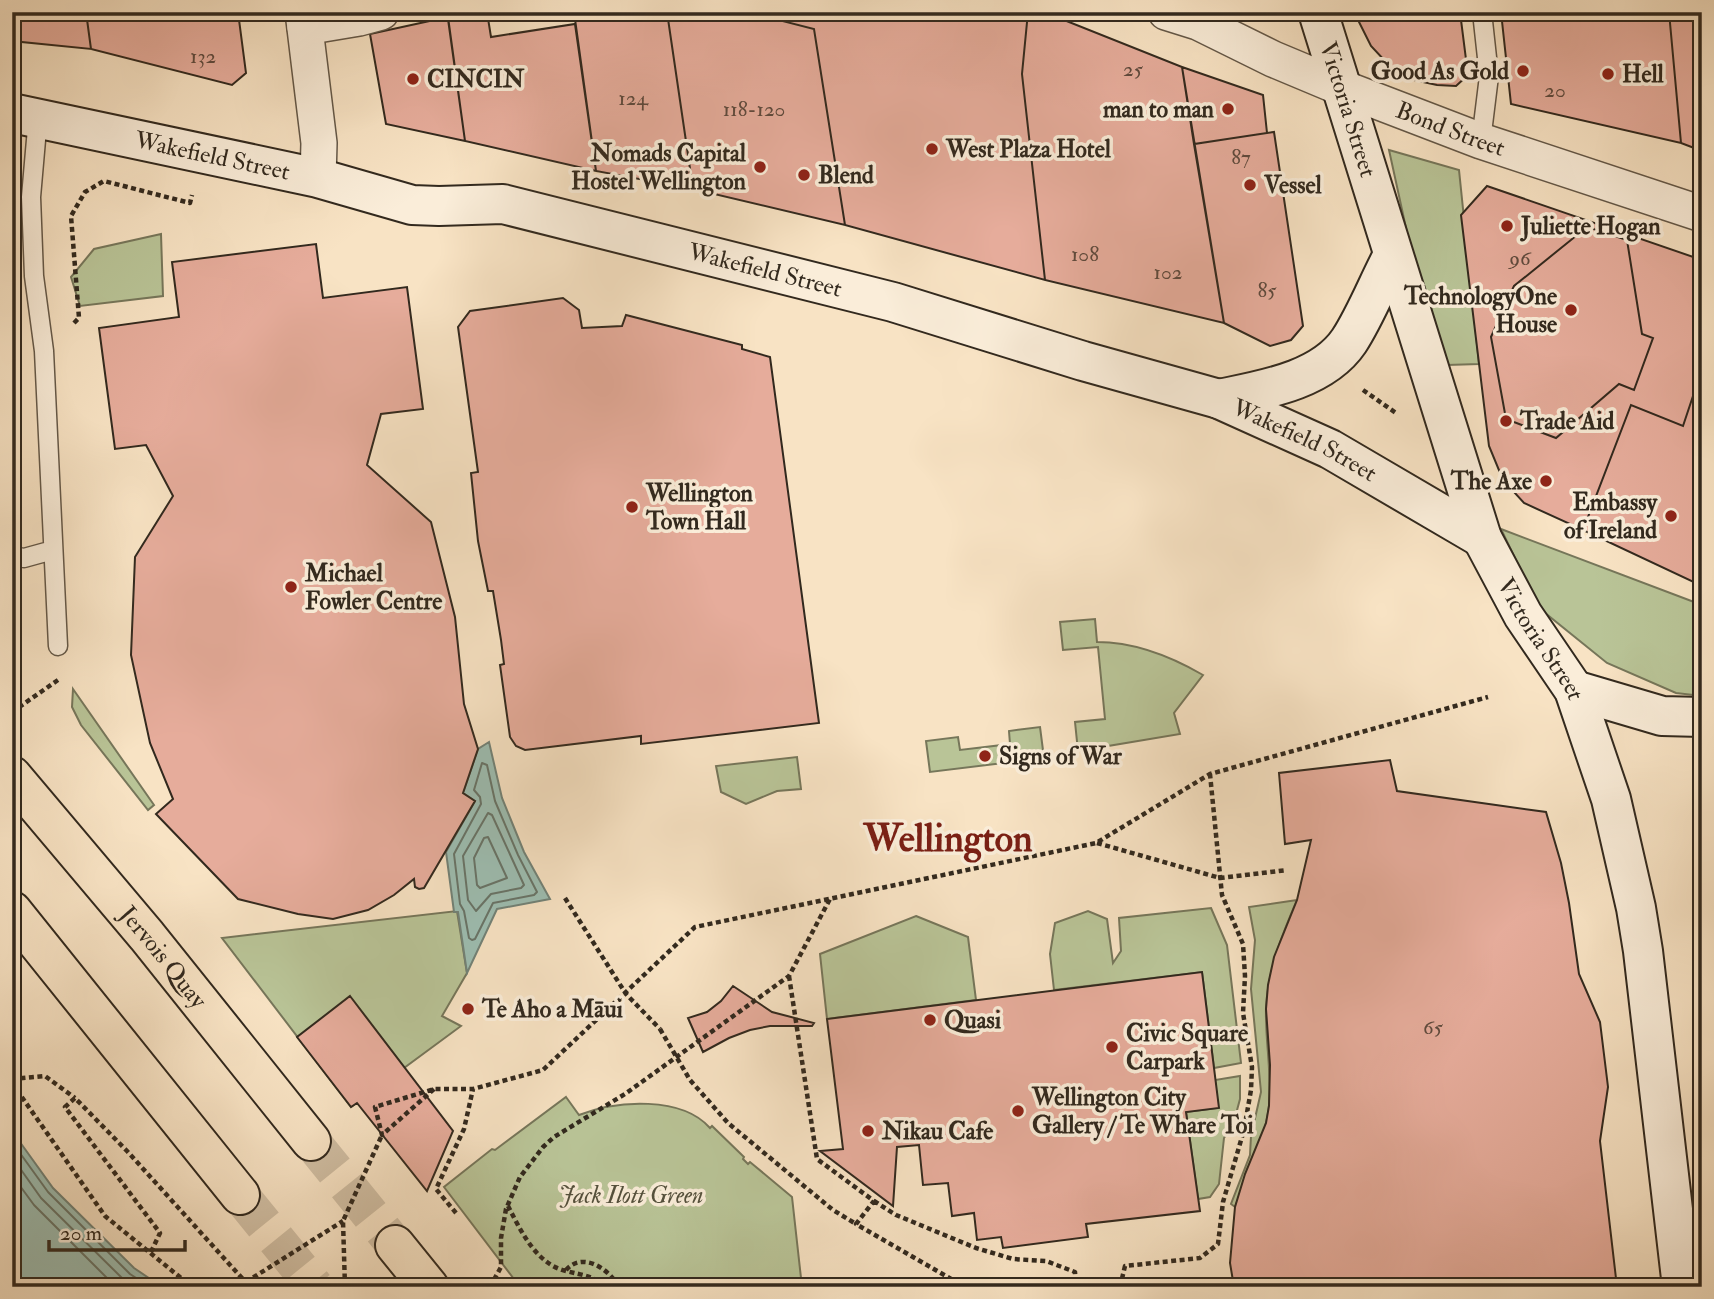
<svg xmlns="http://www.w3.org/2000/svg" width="1714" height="1299" font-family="'IM FELL Double Pica',serif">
  <rect width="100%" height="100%" fill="#f8e3c4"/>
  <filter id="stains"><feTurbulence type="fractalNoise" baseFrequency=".00286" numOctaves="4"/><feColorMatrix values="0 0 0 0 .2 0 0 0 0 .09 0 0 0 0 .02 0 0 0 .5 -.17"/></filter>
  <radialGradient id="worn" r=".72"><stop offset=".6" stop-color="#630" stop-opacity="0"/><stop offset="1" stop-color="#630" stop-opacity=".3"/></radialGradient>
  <!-- green -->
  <path fill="#b9c497" stroke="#76765a" stroke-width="2" d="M1389 150 1459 170 1479 364 1447 365 1411 251Z
    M161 234 163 296 80 306 71 277 94 249Z
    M1501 529 1702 605V696L1676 693 1607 663 1539 608Z
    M1095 619 1097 642C1137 642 1172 657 1203 675L1174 713 1180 734 1078 751 1075 722 1105 719 1098 647 1063 650 1060 622Z
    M73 689 154 805 148 810 81 725 72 707Z
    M1040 727 1044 758 930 772 926 741 958 737 960 750 1010 744 1009 731Z
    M797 757 801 789 777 791 746 804 721 792 716 766Z
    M1297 900C1282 935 1268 969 1266 1008 1265 1041 1272 1072 1269 1105 1266 1139 1247 1174 1235 1207L1231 1204 1250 1155 1251 1136 1261 1092 1251 989 1255 940 1249 907Z
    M1211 908 1227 945 1241 1063 1214 1068 1202 972 1054 990 1050 954 1055 923 1088 911 1107 919 1113 963 1121 951 1119 918Z
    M457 911 467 973 442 1016 461 1026 351 1107 222 938Z
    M916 916 968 937 976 1000 827 1019 820 954Z
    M1240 1076V1099L1233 1125 1224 1138 1219 1184 1210 1197 1198 1199 1186 1112 1218 1108 1215 1080Z
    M566 1097 579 1115C617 1100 682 1096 710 1128L712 1126 744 1157 743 1159 748 1164 750 1162 792 1197 802 1287H520L444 1187 492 1149 495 1150Z"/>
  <!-- water -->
  <path fill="#9dbeb2" stroke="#728277" stroke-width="2" d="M489 742 502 798 524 852 550 899 497 909 467 973 458 912H454L446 852 475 801 463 793 478 749Z
    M12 1131 53 1188 134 1268 162 1287H12Z"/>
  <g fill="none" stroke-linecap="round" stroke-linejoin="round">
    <!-- shore -->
    <path stroke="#687468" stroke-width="2" d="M482 763 487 765 495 801 518 855 537 892 534 895 493 903 475 939 472 940 469 938 464 911 460 904 454 854 481 804 480 797 474 790Z
      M488 813 492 815 524 885 521 888 491 894 476 911 468 900 463 856Z
      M488 837 507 878 480 888 477 885 474 858 484 838Z
      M12 1142 48 1192 130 1274 150 1287
      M12 1157 41 1198 123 1279 134 1287
      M12 1175 34 1205 116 1287"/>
  </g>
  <!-- building -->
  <path fill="#e6ac9b" stroke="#32291e" stroke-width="2" d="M12 12H86L91 49 12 41Z
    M86 12H238L246 73 232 85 91 49Z
    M447 12H487L491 37 575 24 596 171 465 141Z
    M574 12H667L693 189 596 171Z
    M667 12H747L814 29 845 225 693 189Z
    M747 12H1028L1022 74 1045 280 845 225 814 29Z
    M1028 12H1044L1182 67 1224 323 1045 280 1022 74Z
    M1354 12H1460L1468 75 1456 86 1437 85 1400 77 1371 46Z
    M1501 12H1669L1681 143 1511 104Z
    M1669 12H1702V151L1681 143Z
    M448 17 465 141 386 124 370 34Z
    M1182 67 1263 95 1267 133 1194 144Z
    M1274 132 1303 326 1291 340 1270 346 1224 323 1194 144Z
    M1487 186 1702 260V369L1683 426 1631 405 1583 530 1524 503 1503 480 1489 446 1461 215Z
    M1587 227 1627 240 1642 334 1653 338 1634 390 1619 384 1556 438 1506 419 1491 337 1514 286Z
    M316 244 323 298 407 287 423 409 381 414 367 465 431 522 455 617 464 704 478 749 463 793 475 801 424 888 419 889 415 887 414 879 394 895 368 910 333 919 298 914 238 899 156 814 173 799 150 743 131 655 135 557 173 496 146 445 115 449 99 328 179 317 172 262Z
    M563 298 579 310 582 328 622 326 626 315 742 345V349L770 357 819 723 641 744V736L525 750 516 746 510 737 500 665 504 664 501 640 493 591H488L478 541 471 473 478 472 458 327 470 311Z
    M1702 369V586L1583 530 1631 405 1683 426Z
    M1390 760 1397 791 1546 812 1561 863 1569 903 1579 974 1600 1022 1608 1087 1600 1141 1617 1287H1234L1230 1263 1235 1207 1245 1174 1266 1123 1269 1106 1270 1065 1266 1009 1268 985 1274 957 1297 900 1311 840 1285 844 1279 773Z
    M1702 800V876L1693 811Z
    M1202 972 1219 1108 1186 1112 1200 1211 1086 1224 1088 1237 1003 1248 1001 1237 977 1240 974 1213 952 1216 948 1183 923 1185 919 1145 897 1147 893 1206 820 1151 843 1149 827 1019Z
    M733 986 772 1012 814 1023 812 1026H770L750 1030 729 1038 703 1052 688 1018 707 1012 721 1001Z
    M350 996 453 1131 427 1191 357 1103 351 1107 297 1037Z"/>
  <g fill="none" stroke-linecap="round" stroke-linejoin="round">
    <!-- primary-tunnel -->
    <path stroke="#d0bea3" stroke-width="38" stroke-dasharray="38 19" stroke-linecap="butt" d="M311 1141 395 1245
      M240 1195 315 1287"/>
    <!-- lane casing -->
    <g stroke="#645848" stroke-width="21">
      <path id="lane" d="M38 117 31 197 34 276 44 351 58 646
        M1481 141 1489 76 1482 12
        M12 556 24 558 53 550"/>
    </g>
    <!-- street casing -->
    <g stroke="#645848" stroke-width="38">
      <g id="street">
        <path d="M303 12 319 143 318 178"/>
        <path id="s1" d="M1166 12 1198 22 1273 59 1340 87 1481 141 1702 214"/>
        <path d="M305 27 359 18 381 12"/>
      </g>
    </g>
    <!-- secondary casing -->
    <g stroke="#32291e" stroke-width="42">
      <g id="secondary">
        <path id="s2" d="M1318 12 1482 538 1523 615 1574 690 1611 799 1636 908 1643 951 1682 1287"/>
        <path id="s3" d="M12 113 318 178 412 205 439 206 503 204 893 302 1083 361 1219 399 1330 449 1482 538"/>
        <path d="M1219 399C1262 390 1322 381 1349 341 1366 315 1378 283 1393 255"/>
        <path d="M1574 690 1662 716 1702 717"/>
      </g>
    </g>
    <!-- primary casing -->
    <g stroke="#32291e" stroke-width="42">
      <g id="primary">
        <path id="s4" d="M12 776 147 936 311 1141"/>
        <path d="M12 911 240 1195"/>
        <path d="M395 1245 429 1287"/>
      </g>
    </g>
    <!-- path -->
    <path stroke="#32291e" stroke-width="4.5" stroke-dasharray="5 3.5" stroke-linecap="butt" d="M74 323 79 318 71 216 85 192 104 181 190 203 192 195
      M1363 390 1396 413
      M12 712 58 680
      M1097 843 1220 878 1287 870
      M565 898 626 994 660 1029
      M789 976 817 1159 874 1201 856 1224 965 1287
      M12 1079 45 1076 75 1098
      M12 1083 105 1216 192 1287
      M434 1089 382 1135 375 1107 434 1089H473L543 1070 695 927 1096 843 1210 774 1488 697
      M874 1201 896 1215 976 1248 1013 1259 1046 1261 1075 1272 1076 1287
      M508 1206C521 1231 536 1264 566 1271 582 1275 594 1276 607 1287
      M456 1213 436 1189 464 1129 473 1089
      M151 1252 160 1233 65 1107 75 1098 127 1151 250 1287
      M566 1270C583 1251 609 1269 619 1287
      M490 1287 501 1267V1238L506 1209 520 1177 543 1147 554 1137 625 1094 789 976 830 899
      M1120 1287 1125 1266 1200 1258 1218 1244 1223 1202 1244 1130 1251 1090 1252 1067 1243 1013 1245 976 1243 944 1222 895 1210 774"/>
    <!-- lane -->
    <use href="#lane" stroke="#faedd9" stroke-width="18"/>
    <!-- street -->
    <use href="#street" stroke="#faedd9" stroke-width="35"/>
    <!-- secondary -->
    <use href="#secondary" stroke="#faedd9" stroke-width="38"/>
    <!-- primary -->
    <use href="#primary" stroke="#f8e3c4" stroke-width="38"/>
    <!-- path-bridge -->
    <path stroke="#32291e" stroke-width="4.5" stroke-dasharray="5 3.5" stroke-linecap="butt" d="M660 1029 690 1080 728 1123 833 1210 856 1224
      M246 1282 343 1221
      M345 1287 343 1221 382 1135"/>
  </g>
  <!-- markers -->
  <g fill="#8f2418" stroke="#faedd9" stroke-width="2.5">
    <circle cx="1523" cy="71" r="7"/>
    <circle cx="1608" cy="74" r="7"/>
    <circle cx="413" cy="79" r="7"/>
    <circle cx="1228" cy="109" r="7"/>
    <circle cx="932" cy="149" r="7"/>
    <circle cx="760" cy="167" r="7"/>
    <circle cx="804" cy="175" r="7"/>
    <circle cx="1250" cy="185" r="7"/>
    <circle cx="1507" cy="226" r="7"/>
    <circle cx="1571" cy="310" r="7"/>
    <circle cx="1506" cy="421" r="7"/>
    <circle cx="1546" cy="481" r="7"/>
    <circle cx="632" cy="507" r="7"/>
    <circle cx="1671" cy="516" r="7"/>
    <circle cx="291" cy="587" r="7"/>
    <circle cx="985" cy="756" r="7"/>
    <circle cx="468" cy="1009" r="7"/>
    <circle cx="930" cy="1020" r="7"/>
    <circle cx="1112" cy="1047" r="7"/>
    <circle cx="1018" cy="1111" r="7"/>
    <circle cx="868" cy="1131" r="7"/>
  </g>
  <g text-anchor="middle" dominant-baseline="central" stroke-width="7" stroke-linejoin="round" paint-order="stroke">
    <!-- number labels -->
    <g font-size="21" fill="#5f4a3d">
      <text x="203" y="56">132</text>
      <text x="1133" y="69">25</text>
      <text x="1555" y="90">20</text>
      <text x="633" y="98">124</text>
      <text x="754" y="109">118-120</text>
      <text x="1241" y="157">87</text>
      <text x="1085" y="254">108</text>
      <text x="1520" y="258">96</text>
      <text x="1168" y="272">102</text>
      <text x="1267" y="290">85</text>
      <text x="1433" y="1027">65</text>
    </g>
    <!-- poi labels -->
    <g font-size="24" font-weight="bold" fill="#32291e" stroke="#faedd9" text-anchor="start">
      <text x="1509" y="71" text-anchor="end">Good As Gold</text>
      <text x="1622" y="74">Hell</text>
      <text x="427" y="79">CINCIN</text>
      <text x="1214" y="109" text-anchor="end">man to man</text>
      <text x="946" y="149">West Plaza Hotel</text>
      <text x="746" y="153" text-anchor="end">Nomads Capital<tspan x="746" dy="28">Hostel Wellington</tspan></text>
      <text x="818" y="175">Blend</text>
      <text x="1264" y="185">Vessel</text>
      <text x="1521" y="226">Juliette Hogan</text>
      <text x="1557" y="296" text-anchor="end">TechnologyOne<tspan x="1557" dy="28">House</tspan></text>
      <text x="1520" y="421">Trade Aid</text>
      <text x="1532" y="481" text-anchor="end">The Axe</text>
      <text x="646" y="493">Wellington<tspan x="646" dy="28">Town Hall</tspan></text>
      <text x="1657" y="502" text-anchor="end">Embassy<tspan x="1657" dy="28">of Ireland</tspan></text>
      <text x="305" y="573">Michael<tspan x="305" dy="28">Fowler Centre</tspan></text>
      <text x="999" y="756">Signs of War</text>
      <text x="482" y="1009">Te Aho a Māui</text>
      <text x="944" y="1020">Quasi</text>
      <text x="1126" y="1033">Civic Square<tspan x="1126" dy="28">Carpark</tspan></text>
      <text x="1032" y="1097">Wellington City<tspan x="1032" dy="28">Gallery / Te Whare Toi</tspan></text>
      <text x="882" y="1131">Nikau Cafe</text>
    </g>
    <!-- street labels -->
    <g font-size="24" fill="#32291e" stroke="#faedd9">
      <text stroke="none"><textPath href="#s2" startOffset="102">Victoria Street</textPath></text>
      <text stroke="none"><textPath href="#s1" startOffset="308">Bond Street</textPath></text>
      <text stroke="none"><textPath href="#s3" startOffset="205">Wakefield Street</textPath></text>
      <text stroke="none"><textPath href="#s3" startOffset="772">Wakefield Street</textPath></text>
      <text stroke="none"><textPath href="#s3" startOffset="1339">Wakefield Street</textPath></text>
      <text stroke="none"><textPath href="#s2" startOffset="668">Victoria Street</textPath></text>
      <text stroke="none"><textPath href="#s4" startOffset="236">Jervois Quay</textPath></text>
    </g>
    <!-- park labels -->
    <g font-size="24" font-style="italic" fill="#54503c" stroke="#faedd9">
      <text x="631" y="1195">Jack Ilott Green</text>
    </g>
    <!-- town labels -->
    <g font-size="38" font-weight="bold" fill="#7a1f14" stroke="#faedd9">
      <text x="948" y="839">Wellington</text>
    </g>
  </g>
  <!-- margin -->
  <rect width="1714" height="1299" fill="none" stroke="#f8e3c4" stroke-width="42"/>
  <rect x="14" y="14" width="1686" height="1271" fill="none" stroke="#32291e" stroke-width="3.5"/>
  <rect x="21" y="21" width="1672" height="1257" fill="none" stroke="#32291e" stroke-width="2"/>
  <!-- scale -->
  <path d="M49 1240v10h136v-10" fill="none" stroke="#32291e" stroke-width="3.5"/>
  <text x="60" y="1240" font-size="21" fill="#32291e" stroke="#faedd9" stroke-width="5" paint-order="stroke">20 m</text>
  <rect width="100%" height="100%" filter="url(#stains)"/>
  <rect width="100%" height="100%" fill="url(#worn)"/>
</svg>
